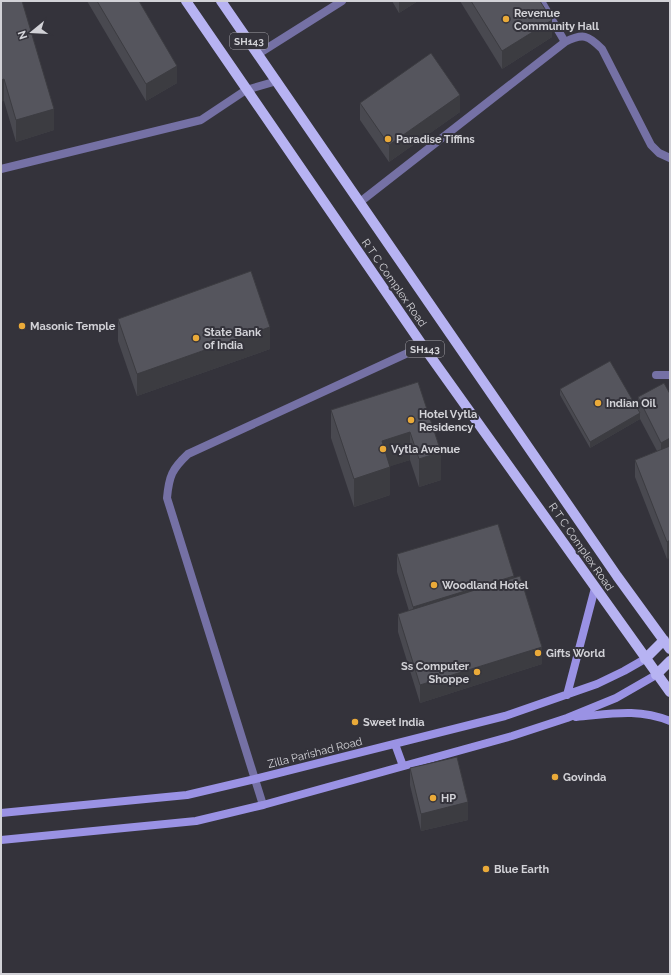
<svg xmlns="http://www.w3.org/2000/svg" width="671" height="975" font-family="Raleway,sans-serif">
  <rect width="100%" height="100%" fill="#34333b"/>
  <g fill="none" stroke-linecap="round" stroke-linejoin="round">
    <!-- service -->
    <path stroke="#7571a5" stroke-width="8" d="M1 169 201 120 246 90 277 81
      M263 805 167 498C169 476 172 469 188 454L423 346"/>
    <!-- minor -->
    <path stroke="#7571a5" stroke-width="8" d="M541 1 565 42
      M258 54 342 1
      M360 202 565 42C583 33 588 35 602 49L651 145 659 153 670 158
      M656 375H670"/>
    <!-- secondary -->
    <path stroke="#9a92e4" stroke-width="8" d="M567 695 595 588
      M576 717C611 714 637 708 670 721
      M395 744 403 766
      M1 813 187 795 255 779 505 716 597 684 624 671 645 659
      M1 840 196 821 263 805 512 736 567 718 616 698 656 675"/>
    <!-- primary -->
    <path stroke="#b7b3f2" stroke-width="10" d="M186 1 423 346 670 692
      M221 1 617 576 670 649
      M645 659 664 640
      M656 675 670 661"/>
  </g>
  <!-- wall -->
  <path fill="#494950" d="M1 1 54 130 16 142 4 101Z
    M87 1H139L177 83 146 101Z
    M392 1H418L399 13Z
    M460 1H540L552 37 502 69Z
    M360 103 460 112 389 162 360 120Z
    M118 319 270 349 137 396 118 341Z
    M418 382 441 480 419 487 410 460 390 466V495L354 507 331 438V410Z
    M560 389 638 409V397L670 394 667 559 635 477V460L657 451 640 419 590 448 560 395Z
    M397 554 514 578 542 664 420 703 398 632V614L409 611 397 572Z
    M410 768 468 820 421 831 410 785Z"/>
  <!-- shaded-wall -->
  <path fill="#3c3c41" d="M399 1H418L399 13Z
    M552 20V37L502 69V51Z
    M177 66V83L146 101V84Z
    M4 79V101L1 102V80Z
    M460 95V112L389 162V145Z
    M54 109V130L16 142V120Z
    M270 327V349L137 396V374Z
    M640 413V419L590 448V442Z
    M410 432V460L382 469V441Z
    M670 438V456L661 460V443Z
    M441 452V480L419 487V459Z
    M390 467V495L354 507V479Z
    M670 540V558L667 559V542Z
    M514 576V594L413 624V607Z
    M542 647V664L420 703V685Z
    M468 802V820L421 831V814Z"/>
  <!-- building -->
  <path fill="#55555d" stroke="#3c3c41" d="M1 1H22L54 109 16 120 4 79 1 80Z
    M97 1H139L177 66 146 84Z
    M471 1H540L552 20 502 51Z
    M431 53 460 95 389 145 360 103Z
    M251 271 270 327 137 374 118 319Z
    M610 361 640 413 590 442 560 389Z
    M418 382 441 452 419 459 410 432 382 441 390 467 354 479 331 410Z
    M664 383 670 394V438L661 443 638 397Z
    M670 446V540L667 542 635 460Z
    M498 524 514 576 413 607 397 554Z
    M520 576 542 647 420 685 398 614Z
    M457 757 468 802 421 814 410 768Z"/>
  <!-- markers -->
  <g fill="#eaaa39" stroke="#34333b" stroke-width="1.5">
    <circle cx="506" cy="19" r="4"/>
    <circle cx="388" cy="139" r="4"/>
    <circle cx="22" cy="326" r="4"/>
    <circle cx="196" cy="338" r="4"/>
    <circle cx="598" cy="403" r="4"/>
    <circle cx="411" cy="420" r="4"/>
    <circle cx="383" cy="449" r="4"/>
    <circle cx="434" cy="585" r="4"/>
    <circle cx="538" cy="653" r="4"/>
    <circle cx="477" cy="672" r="4"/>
    <circle cx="355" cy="722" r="4"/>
    <circle cx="555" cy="777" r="4"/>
    <circle cx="433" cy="798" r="4"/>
    <circle cx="486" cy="869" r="4"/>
  </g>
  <g text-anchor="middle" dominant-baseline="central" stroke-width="4" stroke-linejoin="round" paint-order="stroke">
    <!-- shield labels -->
    <g fill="#34333b" stroke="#a3a2a8" stroke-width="1">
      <rect x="230" y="33" width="38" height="16" rx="3"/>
      <rect x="406" y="341" width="38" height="16" rx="3"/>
    </g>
    <g font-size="10" font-weight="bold" fill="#d2d2d7">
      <text x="249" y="41">SH143</text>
      <text x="425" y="349">SH143</text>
    </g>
    <!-- poi labels -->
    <g font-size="11" font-weight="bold" fill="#d2d2d7" stroke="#34333b" text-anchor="start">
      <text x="514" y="13">Revenue<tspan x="514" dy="13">Community Hall</tspan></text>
      <text x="396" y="139">Paradise Tiffins</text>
      <text x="30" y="326">Masonic Temple</text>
      <text x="204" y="332">State Bank<tspan x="204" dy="13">of India</tspan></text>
      <text x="606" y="403">Indian Oil</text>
      <text x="419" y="414">Hotel Vytla<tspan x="419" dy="13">Residency</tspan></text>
      <text x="391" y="449">Vytla Avenue</text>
      <text x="442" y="585">Woodland Hotel</text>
      <text x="546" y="653">Gifts World</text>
      <text x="469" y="666" text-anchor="end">Ss Computer<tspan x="469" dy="13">Shoppe</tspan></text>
      <text x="363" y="722">Sweet India</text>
      <text x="563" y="777">Govinda</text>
      <text x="441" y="798">HP</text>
      <text x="494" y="869">Blue Earth</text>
    </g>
    <!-- street labels -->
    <g font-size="11" fill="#d2d2d7" stroke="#34333b">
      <text transform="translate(394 283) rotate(55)">R T C Complex Road</text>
      <text transform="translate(581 547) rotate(55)">R T C Complex Road</text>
      <text transform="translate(315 753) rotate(-14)">Zilla Parishad Road</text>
    </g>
  </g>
  <!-- border -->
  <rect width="671" height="975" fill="none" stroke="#d2d2d7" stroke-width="4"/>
  <!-- north arrow -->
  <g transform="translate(32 32) rotate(252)" stroke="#34333b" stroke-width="3" paint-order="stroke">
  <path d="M0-3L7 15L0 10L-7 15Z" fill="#d2d2d7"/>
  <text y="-6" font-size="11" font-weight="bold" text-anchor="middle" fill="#d2d2d7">N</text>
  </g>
</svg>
